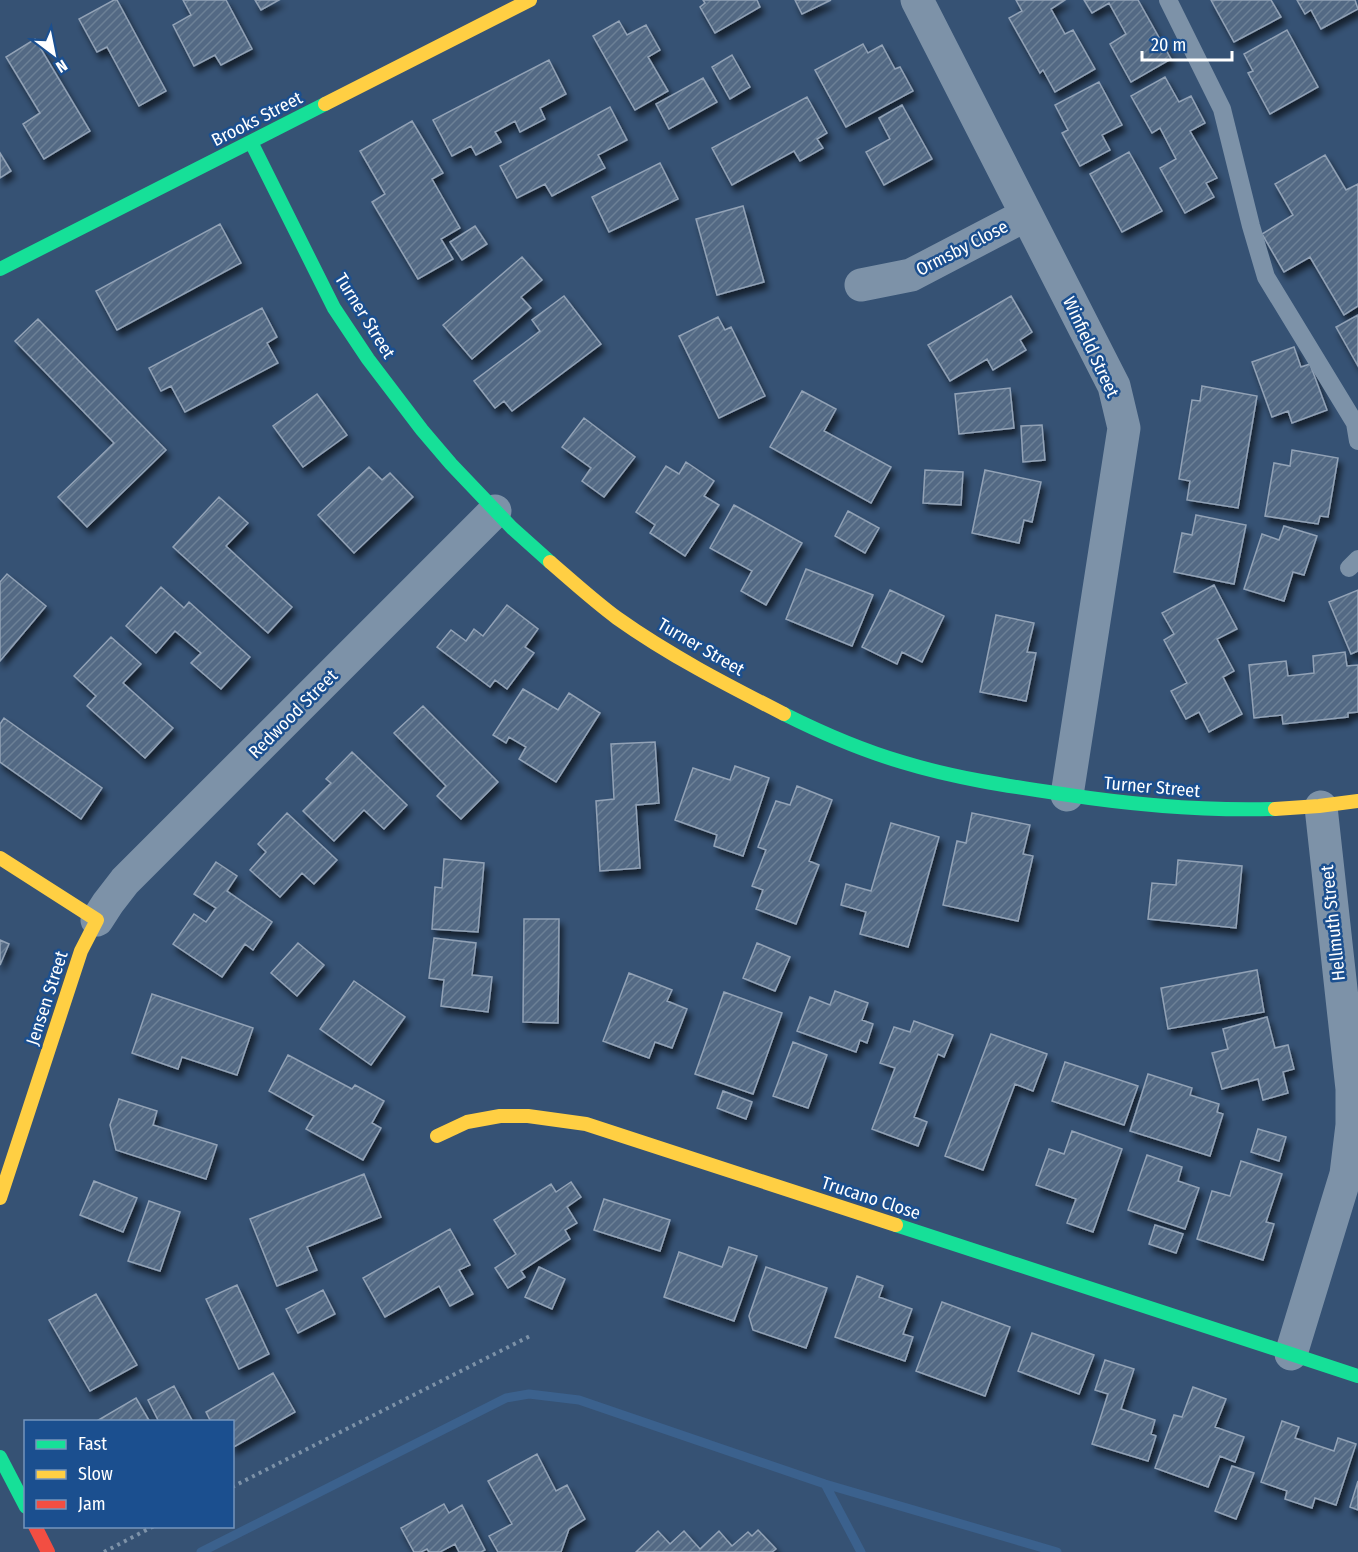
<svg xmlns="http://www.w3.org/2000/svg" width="1358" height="1552" font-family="'Fira Sans Condensed',sans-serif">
  <defs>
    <pattern id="building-hatch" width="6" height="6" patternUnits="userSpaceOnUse" patternTransform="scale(1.5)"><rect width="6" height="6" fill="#526984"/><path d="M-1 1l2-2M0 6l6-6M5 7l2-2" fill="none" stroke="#6c8096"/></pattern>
    <filter id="shadow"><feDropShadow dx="3.5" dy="6" stdDeviation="3" flood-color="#0009"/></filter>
  </defs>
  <rect width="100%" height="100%" fill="#365274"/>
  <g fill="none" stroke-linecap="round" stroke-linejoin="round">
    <!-- stream -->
    <path stroke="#3b618d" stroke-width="9" d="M825 1484 861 1552
      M201 1552 506 1398 529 1394 579 1400 825 1484 1057 1552"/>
  </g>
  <!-- building -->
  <path fill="url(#building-hatch)" stroke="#92a2b6" stroke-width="1.5" filter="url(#shadow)" d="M114 0H117L166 91 139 106 107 47 97 52 79 19Z
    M183 0H226L252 49 221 65 215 55 194 66 173 25 191 15Z
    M255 0H279L261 10Z
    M703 0H757L760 7 715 33 700 7 705 3Z
    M795 0H831L802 14Z
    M1016 0H1065L1051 9 1065 34 1073 30 1095 69 1055 92 1043 70 1040 73 1009 18 1022 11Z
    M1084 0H1138L1171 59 1131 82 1110 44 1126 34 1109 3 1092 13Z
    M1211 0H1271L1281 17 1234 42Z
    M1297 0H1355L1358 9 1321 29 1311 10 1305 14Z
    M619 21 627 35 646 25 660 50 648 57 668 91 635 110 593 36Z
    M1287 30 1318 87 1270 114 1248 73 1253 71 1244 54Z
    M35 39 90 131 44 159 23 124 40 113 6 57Z
    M863 44 868 53 882 45 895 69 900 67 913 91 846 127 815 70Z
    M732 55 750 87 730 99 712 67Z
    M549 60 566 94 540 108 545 119 520 132 515 121 495 132 501 142 476 155 471 146 452 156 433 120Z
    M1165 77 1179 102 1191 96 1205 123 1190 131 1217 178 1206 183 1214 197 1185 213 1160 168 1176 159 1160 128 1152 133 1131 96Z
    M703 78 717 102 669 129 656 104Z
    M1099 82 1122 125 1102 135 1110 150 1080 166 1062 133 1068 130 1055 105Z
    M807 97 827 133 817 139 823 148 800 161 794 151 732 185 712 148Z
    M902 105 932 159 884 185 866 152 890 139 879 118Z
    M610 107 627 140 598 155 605 168 552 196 545 184 517 198 500 166Z
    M412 121 443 173 432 179 460 228 441 239 453 259 418 279 372 202 385 194 360 151Z
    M1129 152 1162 211 1122 232 1090 174Z
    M0 153 11 171 0 178Z
    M1325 155 1346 190 1358 184V306L1344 315 1310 257 1284 272 1262 234 1293 215 1275 184Z
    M660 163 678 199 609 232 592 197Z
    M743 206 764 282 717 295 696 219Z
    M220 224 241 263 117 330 96 291Z
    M475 226 487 244 462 260 450 242Z
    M522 257 542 280 521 297 531 308 472 359 443 325Z
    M564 296 601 344 512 411 504 401 495 408 474 381 540 331 532 320Z
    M1011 296 1032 332 1020 340 1026 350 993 370 987 359 950 381 928 345Z
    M262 308 277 337 267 343 278 363 185 412 171 386 161 391 149 368Z
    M1358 315V366L1336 327Z
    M718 317 725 330 731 327 765 396 719 418 679 336Z
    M38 319 166 450 87 527 58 497 114 443 15 341Z
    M1294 347 1301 367 1310 364 1327 410 1292 423 1288 411 1272 417 1252 362Z
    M1202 386 1257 396 1238 508 1187 500 1190 481 1179 479 1192 400 1200 401Z
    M1010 388 1014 428 959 434 955 394Z
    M802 391 836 409 824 431 891 467 871 503 770 447Z
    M317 394 347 435 303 467 273 426Z
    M584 418 635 457 604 497 582 481 591 468 562 447Z
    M1042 425 1045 460 1023 462 1021 426Z
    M1292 450 1338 458 1328 517 1320 516 1318 524 1265 516 1274 463 1290 466Z
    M686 462 714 481 704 496 719 505 685 556 650 533 655 525 636 512 666 466 679 474Z
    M369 467 382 480 390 473 413 497 354 553 318 515Z
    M925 470 963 472 961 505 923 503Z
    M985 470 1041 482 1032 522 1024 520 1019 543 972 533Z
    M219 497 248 523 226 546 292 607 268 633 173 547Z
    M734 505 802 543 766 605 741 591 752 571 710 548Z
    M848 511 879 528 865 553 835 536Z
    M1196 515 1246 525 1234 584 1174 572 1182 533 1192 535Z
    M1284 526 1317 536 1304 575 1293 572 1284 601 1244 589 1262 534 1279 540Z
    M806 569 873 595 852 646 786 619Z
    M7 574 46 606 0 661V582Z
    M1214 585 1237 629 1217 639 1234 671 1223 677 1242 714 1209 732 1199 712 1186 719 1171 691 1187 683 1164 640 1174 634 1162 613Z
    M161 587 184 608 189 602 250 657 221 689 191 663 201 653 175 631 156 653 126 626Z
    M890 590 944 616 922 662 902 652 897 664 862 647Z
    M1358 590V651L1351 654 1329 602Z
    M507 605 538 629 525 647 534 653 507 689 495 680 490 687 437 647 451 630 466 641 474 629 483 636Z
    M996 615 1034 623 1027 652 1036 653 1026 701 980 692Z
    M111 637 141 664 123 683 173 728 145 758 87 706 96 696 74 676Z
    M1345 652 1347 666 1358 665V712L1348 713V717L1283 724 1282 715 1254 718 1249 665 1286 661 1288 676 1314 673 1313 656Z
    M523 689 558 710 569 693 600 713 556 782 519 759 526 747 509 737 506 743 493 735Z
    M423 706 498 782 461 819 437 796 446 786 394 733Z
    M4 718 102 788 81 819 0 762V724Z
    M655 742 659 803 636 805 640 868 600 871 596 801 614 799 611 744Z
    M352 752 407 805 384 829 364 810 334 841 303 811 331 783 326 779Z
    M735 766 769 778 743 856 714 846 717 835 675 820 693 768 730 780Z
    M797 786 832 800 809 861 819 865 796 924 756 909 763 890 752 886 766 850 758 847 776 801 790 805Z
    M287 813 337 860 314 884 302 873 280 897 250 870 266 852 258 844Z
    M972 813 1030 825 1023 854 1033 856 1018 921 943 905 957 841 966 843Z
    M891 823 939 837 908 947 860 934 866 912 841 905 846 884 871 891Z
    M444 859 484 863 478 932 432 929 435 887 442 888Z
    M1178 860 1242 866 1236 928 1148 919 1152 883 1176 885Z
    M216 862 237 876 227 891 272 922 253 950 245 944 222 977 173 944 194 914 206 922 216 908 194 894Z
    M524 919H559L558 1023 523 1022Z
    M434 938 476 943 472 975 492 977 488 1012 441 1006 444 980 429 978Z
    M0 940 9 944 0 965Z
    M298 943 324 965 297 996 271 973Z
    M757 943 790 957 775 991 743 978Z
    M1257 970 1264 1012 1168 1029 1161 988Z
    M629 973 672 990 667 1001 687 1009 672 1048 655 1042 649 1058 603 1041Z
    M354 981 405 1017 371 1065 320 1029Z
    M835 991 868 1003 862 1020 873 1024 867 1043 860 1040 856 1052 797 1031 810 997 830 1005Z
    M724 992 782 1013 753 1094 695 1074Z
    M152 994 253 1028 237 1075 182 1057 178 1069 132 1053Z
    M1267 1017 1275 1048 1288 1045 1294 1069 1283 1072 1288 1093 1263 1100 1258 1079 1222 1089 1212 1053 1228 1049 1223 1029Z
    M914 1021 953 1035 944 1057 938 1054 914 1117 927 1122 918 1146 872 1129 895 1068 880 1063 894 1027 910 1032Z
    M991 1034 1047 1054 1033 1091 1015 1084 983 1170 945 1156Z
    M793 1042 827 1055 808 1108 773 1096Z
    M288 1055 352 1089 355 1085 384 1101 372 1123 381 1128 363 1160 306 1129 314 1116 269 1091Z
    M1065 1062 1138 1086 1124 1125 1052 1101Z
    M1148 1074 1192 1088 1190 1095 1219 1104 1217 1112 1223 1114 1210 1156 1130 1131Z
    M723 1091 752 1102 746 1119 717 1108Z
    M119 1099 157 1111 153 1125 217 1145 206 1179 116 1150 110 1125Z
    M1258 1129 1286 1137 1279 1161 1251 1152Z
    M1072 1131 1122 1149 1093 1232 1067 1223 1076 1199 1036 1185 1049 1149 1064 1154Z
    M1147 1155 1182 1167 1178 1181 1199 1188 1185 1229 1128 1210Z
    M1241 1161 1282 1174 1266 1222 1274 1224 1263 1260 1197 1239 1212 1191 1230 1196Z
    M364 1174 381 1217 307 1247 317 1270 277 1286 250 1219Z
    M94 1181 137 1198 123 1232 80 1215Z
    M571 1182 581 1197 567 1207 577 1223 565 1230 570 1239 521 1271 525 1277 508 1288 495 1268 516 1254 494 1220 551 1184 556 1192Z
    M604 1199 670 1220 660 1251 594 1230Z
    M149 1201 180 1212 160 1271 128 1261Z
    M1155 1225 1183 1234 1176 1253 1149 1244Z
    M450 1229 470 1265 459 1270 473 1294 450 1306 439 1286 385 1317 363 1278Z
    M729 1247 757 1256 734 1321 664 1297 679 1252 722 1267Z
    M539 1267 565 1279 552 1309 525 1297Z
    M766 1267 827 1288 806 1348 753 1330 749 1316Z
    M857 1276 883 1286 879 1297 912 1309 903 1334 913 1337 905 1361 835 1337Z
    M237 1285 269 1354 239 1369 206 1299Z
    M323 1290 335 1314 298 1333 286 1309Z
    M96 1294 137 1365 90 1391 49 1320Z
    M942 1302 1010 1327 985 1396 916 1371Z
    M1032 1333 1094 1355 1079 1394 1018 1371Z
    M1105 1360 1134 1369 1121 1409 1155 1420 1151 1434 1156 1436 1148 1461 1092 1444 1108 1394 1095 1390Z
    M273 1373 295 1412 232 1448V1422H211L206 1412Z
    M174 1386 193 1422H159L148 1400Z
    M1193 1387 1226 1399 1215 1427 1244 1437 1235 1462 1220 1456 1208 1487 1155 1468 1174 1415 1182 1417Z
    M136 1398 150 1422H95Z
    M1282 1421 1299 1427 1295 1438 1334 1451 1338 1438 1356 1444 1336 1505 1315 1498 1312 1508 1285 1499 1287 1491 1261 1482Z
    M537 1454 556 1491 567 1485 585 1519 569 1529 561 1552H498L489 1536 512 1524 488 1481Z
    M1232 1466 1254 1473 1236 1519 1215 1511Z
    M1358 1481V1510L1350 1507Z
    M444 1504 449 1513 462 1505 485 1550 481 1552H459L455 1544 440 1552H429L427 1549 421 1552H414L401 1528Z
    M758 1530 776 1549 772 1552H636L658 1531 670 1544 684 1531 700 1549 719 1531 732 1546 748 1532 752 1536Z"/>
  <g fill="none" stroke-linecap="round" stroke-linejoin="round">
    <!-- path -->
    <path stroke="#7d92a8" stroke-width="4" stroke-dasharray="3 4.5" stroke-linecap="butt" d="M232 1487 532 1335
      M104 1552 154 1526"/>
    <!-- lane -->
    <path stroke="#7d92a8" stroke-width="18" d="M1168 0 1222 109 1251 226 1266 277 1355 423 1358 441
      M1349 568 1358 559"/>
    <!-- street -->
    <path stroke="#7d92a8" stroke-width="33" d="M917 0 1114 386 1124 428 1067 795
      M861 285 911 275 1026 215
      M97 920 108 903 125 881 495 511
      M1291 1354 1346 1174 1352 1125V1089L1321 807"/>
    <!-- fast -->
    <path stroke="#16e098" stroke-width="14" d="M251 142 334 308 368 359 422 430 451 464 512 528 550 562
      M0 269 325 104
      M784 714C822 733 861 750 902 762 954 778 1008 786 1062 794 1133 805 1204 811 1275 809
      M896 1225 1358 1376
      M0 1457 26 1507"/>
    <!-- slow -->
    <path stroke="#ffcf43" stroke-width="14" d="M325 104 530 0
      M550 562C572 581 594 601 617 618 669 655 727 685 784 714
      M1275 809 1319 806 1358 801
      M0 858 97 920 81 951 0 1198
      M437 1136 467 1122 500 1116H528L586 1124 896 1225"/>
    <!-- jam -->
    <path stroke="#f24e42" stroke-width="14" d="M35 1526 48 1552"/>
  </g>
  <g text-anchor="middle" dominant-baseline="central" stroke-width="5" stroke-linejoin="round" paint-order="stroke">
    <!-- street labels -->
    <g font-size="18" fill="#fff" stroke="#1b4f8f">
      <text transform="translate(257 119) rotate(-27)">Brooks Street</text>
      <text transform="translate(962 248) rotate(-27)">Ormsby Close</text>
      <text transform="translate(365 316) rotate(58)">Turner Street</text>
      <text transform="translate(1091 347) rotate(65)">Winfield Street</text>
      <text transform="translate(701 647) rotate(30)">Turner Street</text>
      <text transform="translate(293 714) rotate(-45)">Redwood Street</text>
      <text transform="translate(1152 787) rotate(5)">Turner Street</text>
      <text transform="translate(1333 923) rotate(-96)">Hellmuth Street</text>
      <text transform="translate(47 998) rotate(-72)">Jensen Street</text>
      <text transform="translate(871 1198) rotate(18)">Trucano Close</text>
    </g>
  </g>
  <!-- legend -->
  <rect x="24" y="1420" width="210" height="108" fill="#1b4f8f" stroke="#7695bc" stroke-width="1.5"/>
  <rect x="36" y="1440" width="30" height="9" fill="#16e098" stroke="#7695bc" stroke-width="1.5"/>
  <text x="78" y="1450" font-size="18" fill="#ffffff">Fast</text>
  <rect x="36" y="1470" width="30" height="9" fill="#ffcf43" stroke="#7695bc" stroke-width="1.5"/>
  <text x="78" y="1480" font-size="18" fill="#ffffff">Slow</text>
  <rect x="36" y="1500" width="30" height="9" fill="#f24e42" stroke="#7695bc" stroke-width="1.5"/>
  <text x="78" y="1510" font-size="18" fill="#ffffff">Jam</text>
  <!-- north arrow -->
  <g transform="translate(54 54) rotate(148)" stroke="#1b4f8f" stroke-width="4.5" paint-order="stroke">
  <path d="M0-4.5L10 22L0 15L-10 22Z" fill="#ffffff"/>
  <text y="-9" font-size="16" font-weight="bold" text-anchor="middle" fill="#ffffff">N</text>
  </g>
  <!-- scale -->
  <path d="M1142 51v9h90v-9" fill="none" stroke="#ffffff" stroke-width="3"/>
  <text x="1151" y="51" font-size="18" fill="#ffffff" stroke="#1b4f8f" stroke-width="4.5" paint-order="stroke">20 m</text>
</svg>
